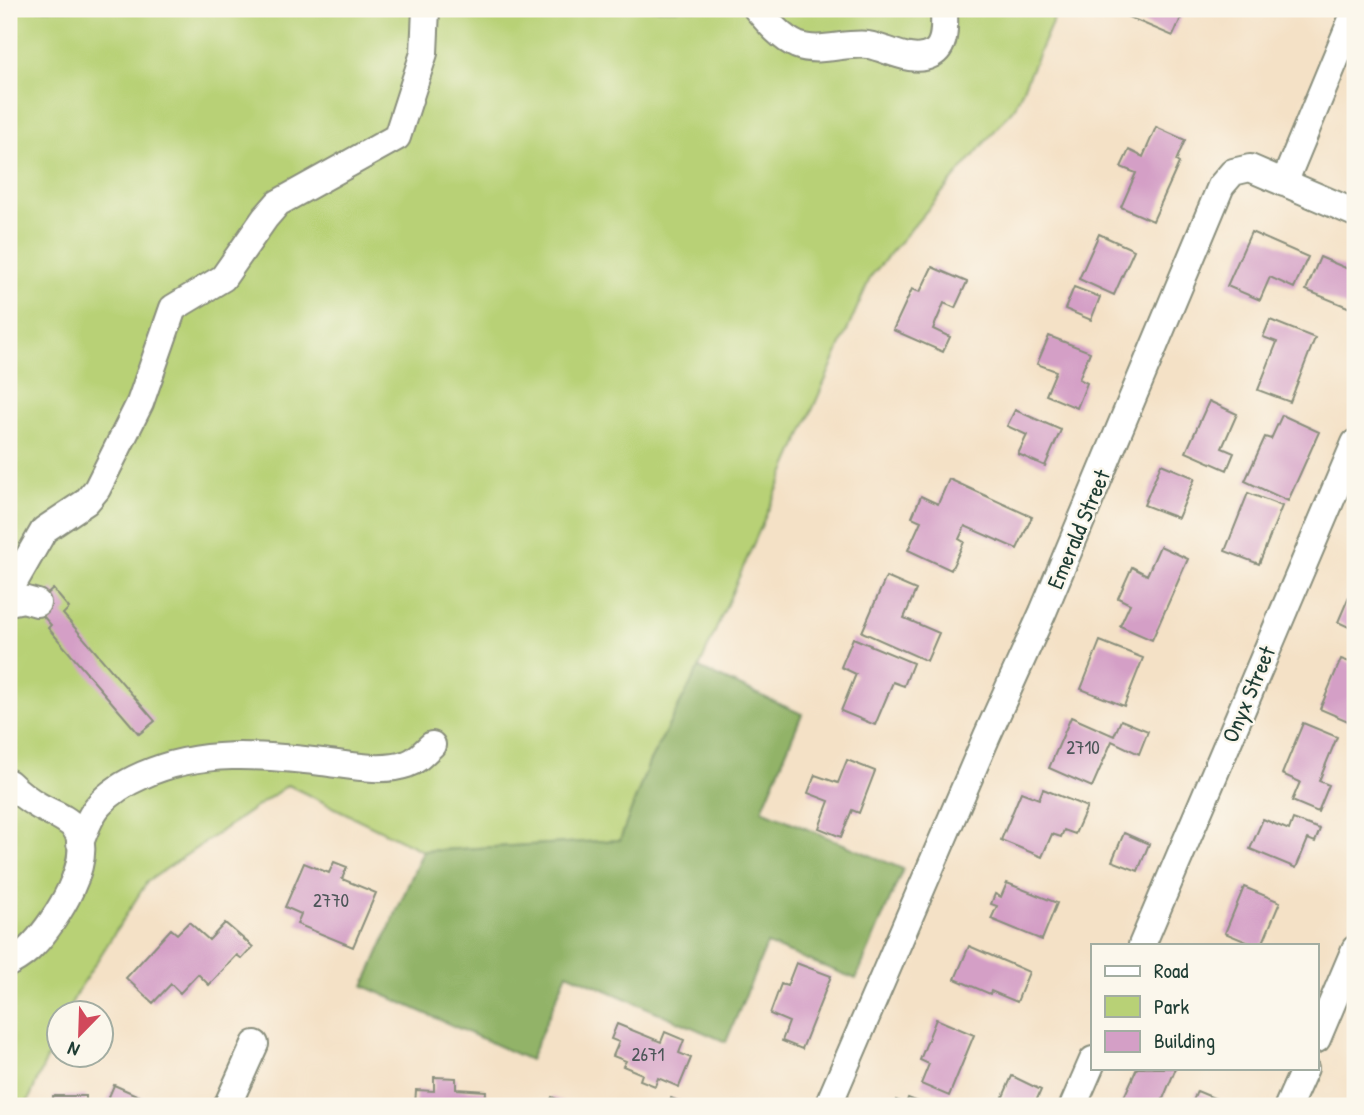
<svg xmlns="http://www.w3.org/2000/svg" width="1364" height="1115" font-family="'Patrick Hand',sans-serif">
  <rect width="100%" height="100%" fill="#fbf7ec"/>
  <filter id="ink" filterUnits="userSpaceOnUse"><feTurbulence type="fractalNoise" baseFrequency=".0143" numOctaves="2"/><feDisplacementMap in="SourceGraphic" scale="14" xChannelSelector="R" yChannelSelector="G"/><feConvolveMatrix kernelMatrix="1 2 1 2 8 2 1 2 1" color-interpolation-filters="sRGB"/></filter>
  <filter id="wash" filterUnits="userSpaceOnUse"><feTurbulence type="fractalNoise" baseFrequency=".00686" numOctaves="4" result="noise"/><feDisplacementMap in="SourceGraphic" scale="28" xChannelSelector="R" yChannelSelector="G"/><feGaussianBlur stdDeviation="1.57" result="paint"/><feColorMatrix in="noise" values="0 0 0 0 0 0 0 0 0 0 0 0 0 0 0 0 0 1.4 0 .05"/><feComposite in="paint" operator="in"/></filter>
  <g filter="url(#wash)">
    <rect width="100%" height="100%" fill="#f4e1c6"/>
    <!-- green -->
    <path fill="#b8d176" stroke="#6c8755" stroke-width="2" d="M9 9H1058L1015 107 871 276 699 668 649 763 620 840 423 851 288 785 147 882 76 994 67 1013 60 1014 59 1031 26 1106H9Z"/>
    <!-- forest -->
    <path fill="#92b367" stroke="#58784e" stroke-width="2" d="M699 668 802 714 762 810 903 869 856 979 767 944 726 1042 567 973 530 1060 364 986 423 851 620 840 649 763Z"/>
    <g id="blocks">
      <!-- building -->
      <path fill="#d49fc6" d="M1130 9H1185L1173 36 1126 16Z
        M1156 127 1185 140 1176 161 1179 163 1153 221 1121 207 1136 173 1121 167 1129 150 1143 157Z
        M1251 232 1308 257 1294 288 1270 277 1260 300 1227 286Z
        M1099 234 1134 250 1114 295 1079 279Z
        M1320 257 1355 272V310L1306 290Z
        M932 267 967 282 955 308 944 303 933 329 950 337 943 352 893 330 912 289 920 292Z
        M1074 287 1100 297 1091 320 1065 309Z
        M1270 320 1315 338 1290 402 1258 390 1277 342 1263 337Z
        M1049 336 1090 352 1079 379 1087 383 1077 408 1046 395 1056 371 1037 364Z
        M1209 401 1237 414 1222 448 1234 453 1227 470 1186 452Z
        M1015 410 1061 430 1045 466 1018 454 1027 435 1007 426Z
        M1282 415 1319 432 1288 501 1245 481 1265 437 1271 439Z
        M1161 464 1195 478 1178 518 1144 505Z
        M949 479 1032 517 1017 549 965 526 959 539 964 542 951 570 908 550 921 521 912 517 921 496 938 504Z
        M1248 493 1282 506 1259 564 1225 551Z
        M1160 546 1188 559 1152 640 1120 626 1130 604 1118 598 1132 567 1147 575Z
        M886 577 916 590 904 618 939 633 927 661 862 632Z
        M53 589 69 608 63 614 155 721 139 734 48 628 51 625 34 606Z
        M1350 594 1355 597V630L1338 622Z
        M853 638 913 663 904 686 893 682 875 725 841 711 856 674 841 667Z
        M1100 641 1143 658 1124 706 1081 689Z
        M1341 659 1355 664V724L1320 709Z
        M1071 717 1114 736 1121 720 1148 731 1139 754 1112 741 1092 787 1049 768Z
        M1303 723 1337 737 1319 781 1329 785 1318 812 1292 801 1300 782 1282 774Z
        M847 760 875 771 859 813 852 810 841 837 819 828 829 801 808 793 815 775 838 783Z
        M1043 789 1087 807 1075 834 1064 830 1061 837 1052 834 1042 857 1001 840 1021 792 1039 799Z
        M1263 819 1289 830 1293 819 1320 829 1315 842 1308 839 1296 868 1250 849Z
        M1124 833 1149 844 1138 871 1112 861Z
        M334 862 347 867 342 879 376 893 353 947 297 924 301 914 285 907 304 863 329 873Z
        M1007 883 1057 903 1042 940 991 919 997 906 991 904 995 894 1001 897Z
        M1244 887 1280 902 1262 945H1254L1225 933Z
        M189 922 209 940 225 923 253 947 242 959 237 955 209 985 198 974 180 993 171 984 153 1003 126 978 171 929 177 934Z
        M969 946 1029 972 1017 1002 991 991 990 994 955 979Z
        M796 963 831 976 802 1049 782 1041 789 1022 770 1014 781 984 787 986Z
        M936 1019 974 1035 949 1096 921 1084 929 1064 920 1060Z
        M617 1024 661 1042 665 1032 684 1040 679 1053 691 1058 679 1087 658 1078 655 1086 640 1080 642 1074 623 1066 626 1061 613 1056 619 1042 611 1039Z
        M1137 1068H1176L1160 1106H1120Z
        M1012 1076 1041 1090 1034 1106H999Z
        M434 1077 456 1078V1089L486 1091 485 1106H415L416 1090 434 1091Z
        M114 1085 161 1106H105Z
        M1197 1091 1233 1106H1191Z
        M53 1096H86V1106H53Z
        M552 1097 573 1106H548Z
        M671 1098 691 1106H668Z
        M908 1098 929 1106H894L896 1100 906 1104Z"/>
    </g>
  </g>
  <g filter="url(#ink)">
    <use href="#blocks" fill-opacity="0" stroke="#8a8f7d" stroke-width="2"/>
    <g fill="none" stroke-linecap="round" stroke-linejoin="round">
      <!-- minor casing -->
      <g stroke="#8a8f7d" stroke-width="30">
        <path id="minor" d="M757 9C768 22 781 38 797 45 819 54 845 42 868 45 887 48 912 65 932 54 947 46 944 23 944 9
          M1284 183 1355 12
          M9 591 44 530 86 502 97 489 140 403 173 308 223 278 265 218 278 203 397 137 424 53 426 9
          M9 602 23 599 37 603
          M9 783C18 792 27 799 39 806 51 813 66 817 75 828 97 858 55 922 34 944 27 952 18 958 9 963
          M80 843C85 830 90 815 99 805 111 791 127 782 143 775 201 749 261 755 322 762 348 765 381 773 407 764 417 761 424 752 432 745
          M1142 945 1355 443
          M1317 1039 1355 949
          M227 1106 255 1044
          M828 1106 987 736 1043 612 1221 186 1233 172 1250 168 1355 213
          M1073 1106 1093 1060
          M1288 1106 1305 1068"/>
      </g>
      <!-- minor -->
      <use href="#minor" stroke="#fff" stroke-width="26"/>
    </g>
  </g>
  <g text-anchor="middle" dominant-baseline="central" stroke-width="5" stroke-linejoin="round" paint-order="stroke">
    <!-- number labels -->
    <g font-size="19" fill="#4c5658">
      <text x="1083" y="747">2710</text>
      <text x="331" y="900">2770</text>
      <text x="648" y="1054">2671</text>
    </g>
    <!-- street labels -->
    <g font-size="23" fill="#1f3d34" stroke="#fbf7ec">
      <text transform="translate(1078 529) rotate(-67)">Emerald Street</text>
      <text transform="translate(1248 694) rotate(-67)">Onyx Street</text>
    </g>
  </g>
  <!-- margin -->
  <rect width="1364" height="1115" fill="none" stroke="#fbf7ec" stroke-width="35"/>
  <!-- legend -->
  <rect x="1091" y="944" width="228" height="126" fill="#fbf7ec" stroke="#a3ada2" stroke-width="2"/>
  <rect x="1105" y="966" width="35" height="10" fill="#ffffff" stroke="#a3ada2" stroke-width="2"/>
  <text x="1154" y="978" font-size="21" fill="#1f3d34">Road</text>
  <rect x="1105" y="996" width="35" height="21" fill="#b8d176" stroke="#a3ada2" stroke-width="2"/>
  <text x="1154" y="1014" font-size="21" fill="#1f3d34">Park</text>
  <rect x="1105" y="1031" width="35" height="21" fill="#d49fc6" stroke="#a3ada2" stroke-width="2"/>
  <text x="1154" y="1048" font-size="21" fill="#1f3d34">Building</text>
  <!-- north arrow -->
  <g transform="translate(80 1034) rotate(203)"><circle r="33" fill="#fbf7ec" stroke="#a3ada2" stroke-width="2"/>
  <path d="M0-5L12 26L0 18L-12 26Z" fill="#d1495b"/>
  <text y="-10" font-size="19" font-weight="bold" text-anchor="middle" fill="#1f3d34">N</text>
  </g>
</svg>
